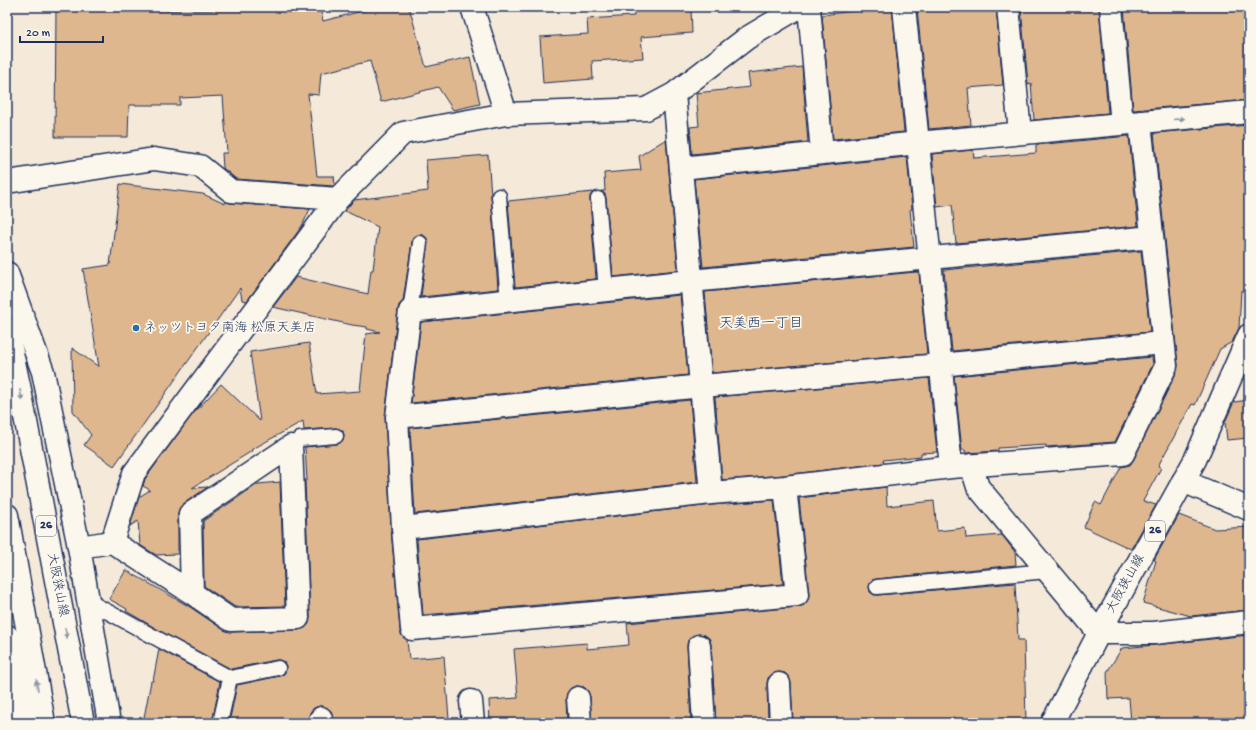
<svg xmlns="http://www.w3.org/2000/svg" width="1256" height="730" font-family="'Gochi Hand','Klee One',sans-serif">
  <rect width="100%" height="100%" fill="#f5ead9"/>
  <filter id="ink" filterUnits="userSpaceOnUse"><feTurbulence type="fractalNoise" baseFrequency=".025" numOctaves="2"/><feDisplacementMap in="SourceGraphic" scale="8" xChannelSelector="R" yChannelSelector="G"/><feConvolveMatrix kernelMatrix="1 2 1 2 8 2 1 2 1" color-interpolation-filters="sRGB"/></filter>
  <g filter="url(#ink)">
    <!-- building -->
    <path fill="#dfb78f" stroke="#1b2f5e" d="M56 7H130V11L213 10 212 7H320L323 21 378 7H409L426 67 470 57 480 104 453 110 438 87 381 102 370 61 321 73 319 95 308 94 317 176H334L335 185 333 186 236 179 223 168 222 153H227L223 96 180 98V105H129L128 137H55Z
      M634 7H691L692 33 641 37 643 58 592 61 593 79 543 83 540 37 588 34 587 19 634 16Z
      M861 7H892L904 132 833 139 822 15 861 10Z
      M928 7H996L1003 85 968 88 971 125 929 129 917 8Z
      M1037 7H1099L1108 113 1034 120 1031 83 1028 84 1021 8Z
      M1124 7H1249V100L1133 110Z
      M802 67 808 142 692 154 690 127 699 126 696 93 750 87 748 73Z
      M1249 125V244H1246L1249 290 1241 291 1239 328 1232 342 1220 349 1195 405 1192 404 1158 466 1161 468 1143 501 1156 505 1131 549 1084 527 1095 502 1101 505 1121 467 1130 465 1134 459 1177 371 1178 365 1154 133Z
      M1129 136 1138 226 956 243 952 205 937 207 932 154 973 150 974 158 1036 153V145Z
      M666 139 678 270 613 277 606 198 605 194 601 191H605L604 173 641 170 639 156Z
      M488 155 498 289 421 297 428 240 426 237 422 235H417L414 237 412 242 403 301 399 305 398 309 385 416 391 529 400 630 402 636 407 640 409 659 444 656 449 719 416 721V723H332L333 717 331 711 326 707 320 706 314 708 310 713 307 723H229L237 685 280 676 284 674 286 670V666L284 662 280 660H276L231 669 162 632 126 611 127 609 109 599 126 570 190 607 224 630 231 632 298 630 305 628 309 623 310 617 305 480H307L305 447 337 444 343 440 344 435 343 431 336 428 304 430 303 421 251 450 252 451 192 488 208 487 183 504 179 509 178 514V554L156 555 140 545 138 521 130 526 139 497 150 490 143 486 145 479 192 415 221 384 260 421 250 352 309 343 317 394 360 391 366 334 380 332 367 329V327L352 325 273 307 296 277 368 294 371 270H373L378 227 345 211 348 207 354 200 428 191 426 160Z
      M907 157 912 209 910 210 914 247 703 267 694 179Z
      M120 184 203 194 225 204V201L230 203 310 209 302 226 247 301 242 300 240 288 114 466 84 445 91 435 73 411 72 348 99 367 83 269 110 265Z
      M593 192 590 196V200L596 279 515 287 508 201Z
      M1141 251 1150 332 952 351 944 270Z
      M916 272 919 273 927 354 712 373 705 292Z
      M680 295 688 375 411 403 421 322Z
      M1152 357 1153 364 1115 442 1046 447V445L998 448V451L966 453 965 450H962L954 376Z
      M929 378 937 452 921 453V456L883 460 884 463 784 475 722 480 715 397Z
      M690 400 697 482 415 514 410 428Z
      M1249 400V438L1227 440 1225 422 1234 402Z
      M280 482 285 606 235 607 204 586 203 521 258 484Z
      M886 487 887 506 934 501 937 531 965 528 966 538 1002 535 1015 552 1016 565 876 579 872 580 869 587 870 592 874 595H878L1015 583 1018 640H1024L1026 723H793L791 683 789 677 785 673 779 672 772 674 768 678 767 684 768 723H716L711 645 710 639 705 635 699 634 692 636 688 640 687 646 691 723H592L590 697 588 691 584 687 577 686 571 688 567 693 566 699 567 723H490L489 700 518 698 514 649 587 643V649L629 645 627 623 798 607 804 605 808 600 809 594 799 498Z
      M774 500 783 584 423 615 417 539 712 505Z
      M1179 515 1215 529 1249 527V610L1191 616 1143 603 1156 561 1154 560Z
      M1249 635V723H1131L1129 698 1108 699 1107 672 1122 648 1155 645Z
      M159 649 220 682 212 723H143L151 681H153Z"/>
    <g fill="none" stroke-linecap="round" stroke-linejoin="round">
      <!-- service casing -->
      <g stroke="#1b2f5e" stroke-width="17">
        <path id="service" d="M499 196 508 301
          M598 199 606 290
          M410 311 420 243
          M291 446 300 439 336 436
          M877 587 1047 571
          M88 601 230 678
          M220 723 230 678 278 668"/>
      </g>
      <!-- minor casing -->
      <g stroke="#1b2f5e" stroke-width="25">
        <path id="minor" d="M809 7 822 153
          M1008 7 1020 133
          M1111 7 1122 124
          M674 94 711 493
          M506 114 646 109 674 94 747 38 799 7
          M681 168 918 143 904 7
          M7 182 154 159 200 166 231 191 338 199
          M7 273 43 372 79 547 112 542 134 473 338 199 403 133 506 114 472 7
          M397 417 702 386 940 365 1162 343
          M971 465 978 487 1099 633H1154L1249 622
          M951 467 918 143 1249 112
          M1183 481 1249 509
          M785 487 797 595 412 629 403 528 397 417 410 311 691 281 1152 237
          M403 528 711 493 785 487 951 467 1123 454 1166 366 1140 122
          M112 542 192 593 231 620 298 618 291 446 190 514 192 593
          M79 547 109 723
          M7 636 24 723
          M699 646 704 723
          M779 684 781 723
          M578 698 580 723
          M471 701 473 723
          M319 723 321 718"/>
      </g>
      <!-- primary casing -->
      <g stroke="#1b2f5e" stroke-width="25">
        <path id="primary" d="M7 329 20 390 83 723
          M7 515 44 723
          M1052 723 1099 633 1195 460 1249 335"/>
      </g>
      <!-- service -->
      <use href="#service" stroke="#fbf7ec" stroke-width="14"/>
      <!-- minor -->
      <use href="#minor" stroke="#fbf7ec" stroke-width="22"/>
      <!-- primary -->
      <use href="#primary" stroke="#fbf7ec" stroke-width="22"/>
    </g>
    <!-- one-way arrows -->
    <defs><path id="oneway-solid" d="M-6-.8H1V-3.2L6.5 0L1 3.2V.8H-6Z"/></defs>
    <g fill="#8b93a5">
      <use href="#oneway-solid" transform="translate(1179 119) rotate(-5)"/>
      <use href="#oneway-solid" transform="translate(21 395) rotate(79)"/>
      <use href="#oneway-solid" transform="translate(66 633) rotate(79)"/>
      <use href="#oneway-solid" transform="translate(37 685) rotate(-100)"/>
    </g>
  </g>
  <!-- markers -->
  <circle fill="#1f6fb2" stroke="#fbf7ec" stroke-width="1.5" cx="136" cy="328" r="4"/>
  <g text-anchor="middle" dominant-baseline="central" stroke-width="3.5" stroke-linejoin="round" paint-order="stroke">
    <!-- shield labels -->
    <g fill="#fbf7ec" stroke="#5e6b89" stroke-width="1">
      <rect x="36" y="516" width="20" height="20" rx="3"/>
      <rect x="1145" y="521" width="20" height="20" rx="3"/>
    </g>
    <g font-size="12" font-weight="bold" fill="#1b2f5e">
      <text x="46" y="526">26</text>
      <text x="1155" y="531">26</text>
    </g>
    <!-- poi labels -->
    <g font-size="13" fill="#1b2f5e" stroke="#fbf7ec" text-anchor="start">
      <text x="144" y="328">ネッツトヨタ南海 松原天美店</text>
    </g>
    <!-- street labels -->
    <g font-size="13" fill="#1b2f5e" stroke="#fbf7ec">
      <text transform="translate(1126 584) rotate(-61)">大阪狭山線</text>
      <text transform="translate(57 585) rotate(79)">大阪狭山線</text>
    </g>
    <!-- neighbourhood labels -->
    <g font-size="14" fill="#1b2f5e" stroke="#fbf7ec">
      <text x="761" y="324">天美西一丁目</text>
    </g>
  </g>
  <!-- margin -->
  <rect width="1256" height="730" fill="none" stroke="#fbf7ec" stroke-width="24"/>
  <rect x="12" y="12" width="1232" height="706" fill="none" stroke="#1b2f5e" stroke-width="1.5" filter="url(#ink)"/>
  <!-- scale -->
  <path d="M20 36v6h83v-6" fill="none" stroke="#1b2f5e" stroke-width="2"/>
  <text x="26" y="36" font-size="12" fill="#1b2f5e" stroke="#fbf7ec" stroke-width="3" paint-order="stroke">20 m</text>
</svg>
